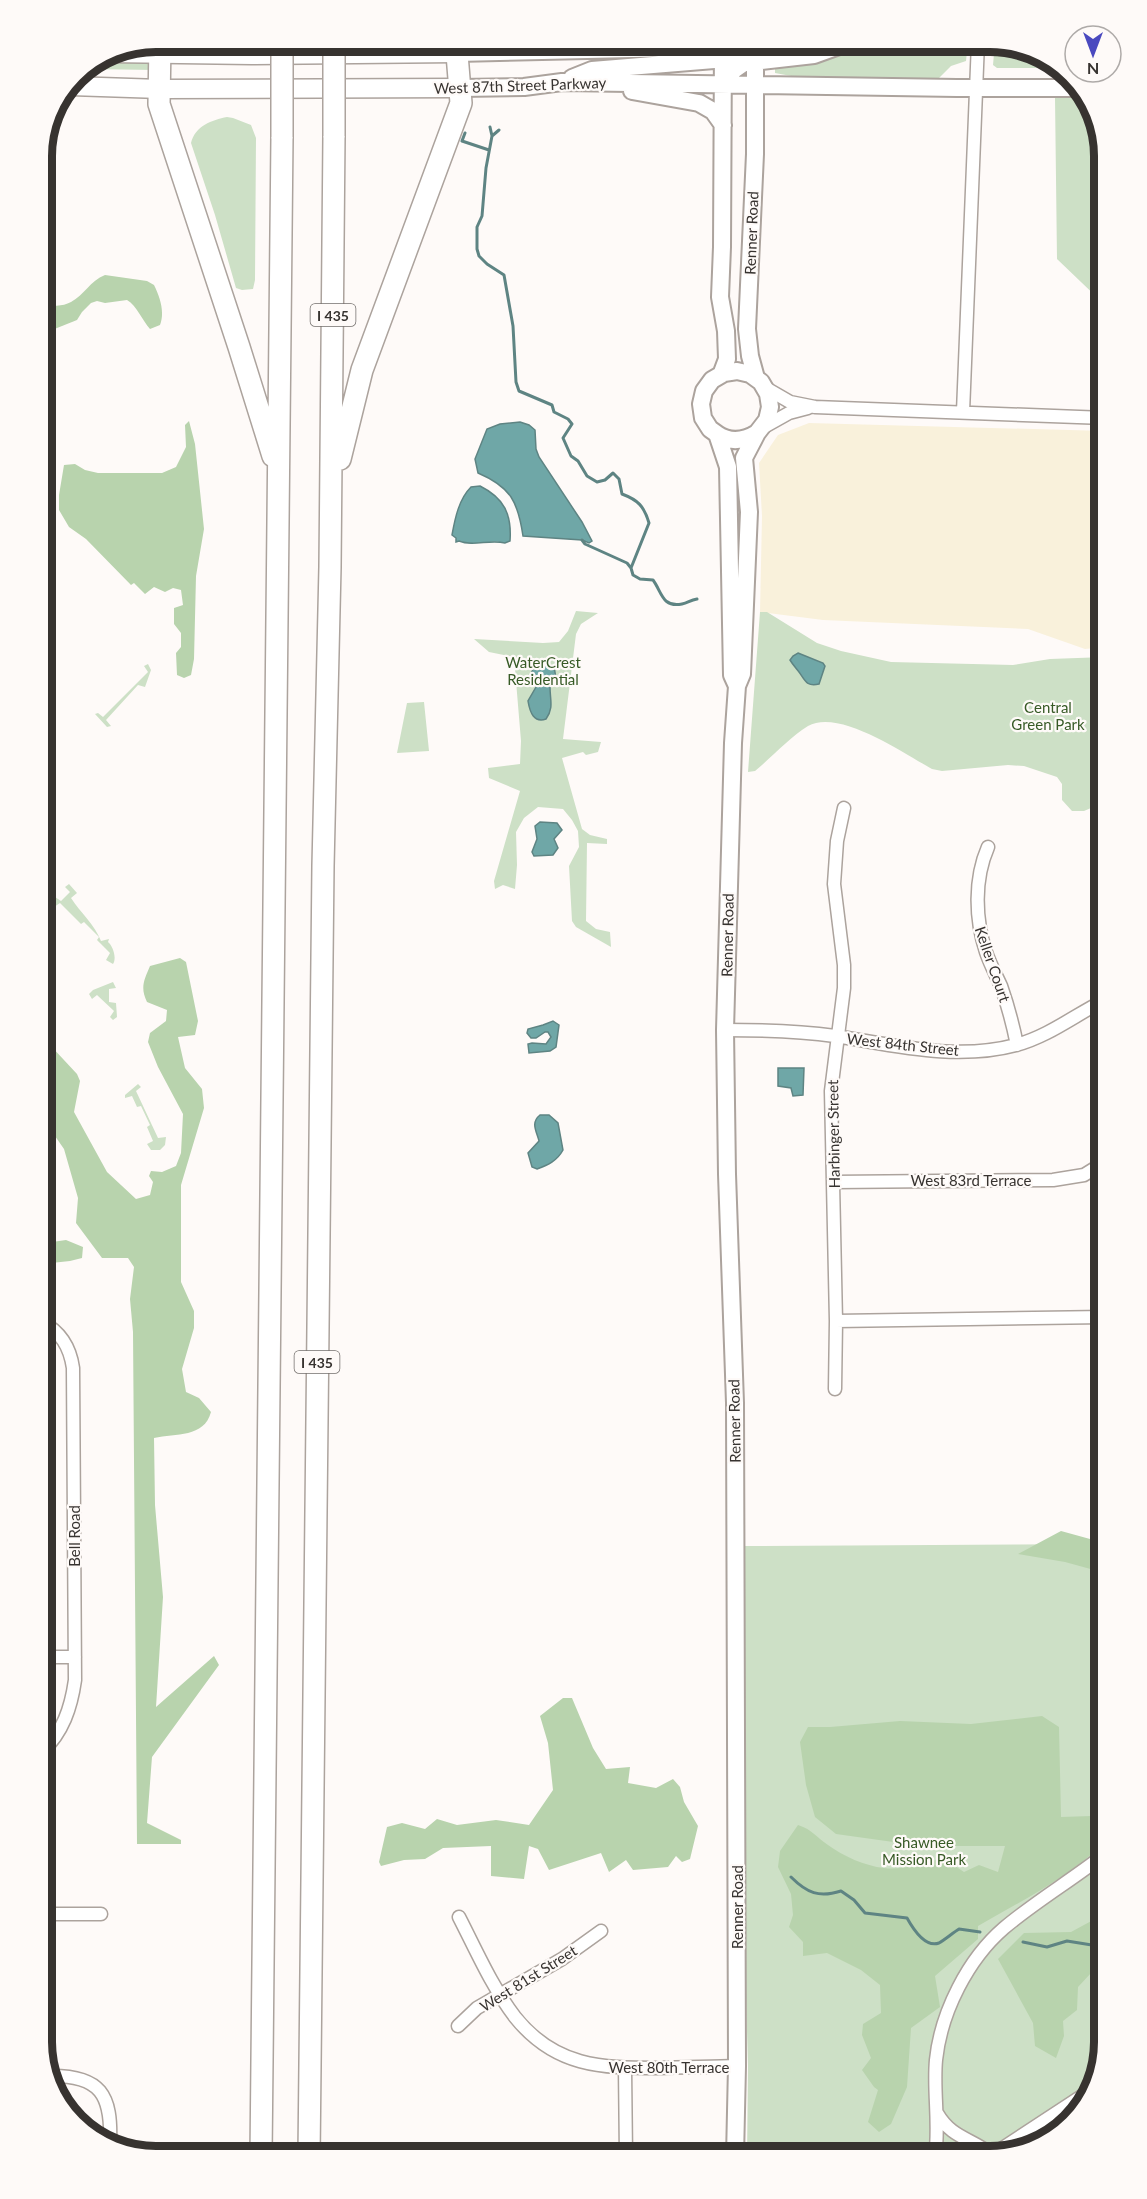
<svg xmlns="http://www.w3.org/2000/svg" width="1147" height="2199" font-family="Lato,sans-serif">
  <rect width="100%" height="100%" fill="#fefaf8"/>
  <!-- medical -->
  <path fill="#f9f1db" d="M809 423 1105 431V647L1085 649 1028 629 823 620 760 612 762 516 759 463 778 435Z"/>
  <!-- green -->
  <path fill="#cde0c6" d="M861 42H968L966 61 951 66 938 79 802 78 775 73V64L853 47Z
    M995 42 1060 65 1061 68H997L993 65Z
    M153 62 155 70 86 69 95 63Z
    M1055 98H1085L1096 112 1105 157V305L1057 259Z
    M227 117 233 118 251 125 256 138 255 280 253 289 242 290 236 288 215 215 191 143C195 126 212 120 227 117Z
    M576 611 598 613 581 624 576 634 563 739 601 742 598 752 586 755 583 752 562 758 582 829 590 835 607 839V844L587 843 586 921 596 929 610 932 611 947 576 927 572 921 569 866 579 847 578 831 572 820 563 809 538 807 524 818 516 832 517 865 515 889 503 885 495 889 494 881 520 791 489 778 488 768 520 764 521 741 514 657 489 652 474 639 543 643 559 642 568 631Z
    M760 612H767L817 643 841 651 891 662 1013 665 1050 659 1105 657V802L1084 811H1072L1062 800V784L1057 777 1024 766 1008 765 942 771 932 769C905 754 839 708 808 726 790 737 771 758 755 771L748 772Z
    M148 664 151 670 145 687 138 685 106 720 111 726 107 727 95 714 98 713 103 717 148 672 144 666Z
    M424 702 429 751 397 753 407 703Z
    M69 884 77 893 71 898C80 912 95 925 101 941L109 939 108 942C113 946 117 958 113 964L106 960 110 953 97 940 99 937 84 922 81 924 60 903 54 907 52 905 51 901 55 897 61 901 70 892 65 887Z
    M113 982 116 988 109 989V1002L116 1003 117 1017 113 1020 110 1017 114 1011 97 995 92 999 89 994 93 990Z
    M138 1084 141 1087 136 1091 158 1138 166 1137 165 1145 160 1150H151L147 1144 153 1141 147 1127 150 1125 141 1106 137 1107 132 1096 125 1098V1095Z
    M1105 1544V2043L1086 2106 1035 2148 990 2157H747L748 2066 742 1856 744 1546Z"/>
  <!-- forest -->
  <path fill="#b8d3ad" d="M105 275 147 281 154 285C160 297 165 312 160 325L150 329C142 320 137 306 127 300L105 303 97 301 91 303 82 312 77 320 42 334V308C52 305 62 307 71 302 84 295 90 281 105 275Z
    M189 421 195 444 204 529 196 576 194 659 191 675 184 678 177 675 176 653 181 647V633L174 624V608L183 605 181 590 173 588 165 592 154 587 145 594 134 583 131 585 86 539 69 527 59 510V495L64 465 75 464 85 470 98 473H162L176 467 186 447 185 425Z
    M180 958 186 962 198 1021 195 1035 178 1037 185 1068 202 1089 204 1108 181 1185V1282L194 1311V1328L182 1369 186 1392 199 1398 211 1412C204 1438 176 1433 154 1438L155 1505 163 1597 156 1707 214 1656 219 1665 152 1757 147 1823 181 1840V1844H137L133 1332 130 1299 134 1267 128 1258H102L76 1223 78 1198 64 1149 48 1126 42 1114V1042L50 1045 77 1074 80 1081 74 1112 107 1172 136 1199 150 1195 153 1182 149 1176 151 1171 162 1172 176 1166 181 1153 183 1114 158 1067 148 1042 150 1033 166 1021 167 1010 147 1002C140 988 144 980 150 966Z
    M66 1240 83 1247 82 1258 70 1261 42 1264V1241L52 1242Z
    M1061 1531 1090 1539 1105 1534V1573L1065 1562 1018 1554Z
    M563 1698H572L593 1748 606 1769 630 1767 628 1783 656 1788 673 1779 680 1787 684 1802 698 1826 690 1859 682 1862 676 1856 668 1867 633 1870 626 1860 609 1872 601 1853 549 1870 538 1849 529 1846 524 1879 491 1876V1846L443 1848 425 1859 404 1860 381 1866 379 1862 387 1827 402 1823 425 1829 437 1819 457 1825 496 1820 529 1825 553 1790 548 1743 540 1716Z
    M1042 1716 1059 1727 1061 1817 1091 1816 1105 1811V1842C1068 1878 1023 1900 978 1926V1939L935 1976 940 2007 911 2028 907 2087 891 2124 879 2132 868 2122 878 2090 874 2087 862 2070 871 2058 862 2035 863 2024 881 2013 880 1985 861 1970 827 1953 803 1956V1942L789 1927 793 1915 791 1894 778 1867 780 1851 798 1825C813 1830 816 1837 828 1845 843 1856 865 1866 884 1868 902 1871 925 1862 943 1858L964 1872 979 1865 998 1872 1005 1846H922L836 1834 815 1817 806 1785 800 1742 808 1727H830L900 1721 971 1724Z
    M1105 1887V1977L1103 1974 1092 1972 1078 1987 1077 2010 1063 2021 1064 2036 1056 2058 1035 2046 1033 2023 998 1959 1024 1933 1071 1932 1095 1919 1094 1902 1096 1889Z"/>
  <!-- water -->
  <path fill="#6fa7a7" stroke="#5e8483" stroke-width="1.5" d="M520 422 529 425 535 430 536 449 539 457 582 522 592 541 589 543 582 540 523 536C518 502 511 487 478 473L475 459 487 429 500 424Z
    M480 486C504 498 512 514 510 541L505 543C489 539 474 547 459 541L456 542V538L452 535C455 518 459 499 471 487Z
    M798 653 823 663 825 666 819 684C806 687 805 680 799 672 796 668 793 665 790 660L793 656Z
    M544 663 553 666C558 676 554 679 550 687 550 700 554 708 546 719 534 723 530 713 528 701L536 687C531 674 527 669 544 663Z
    M540 822 557 823 562 830 554 839 558 848 553 855 534 856 532 852 537 839 535 826Z
    M553 1021 559 1025 556 1047 550 1051 529 1053 528 1044 532 1043 546 1044 551 1037 548 1032H545L536 1038H531L527 1033 528 1029 543 1025Z
    M778 1068H804L803 1095 793 1096 791 1088 778 1086Z
    M540 1115H549L558 1123 563 1150C557 1161 548 1165 537 1169L532 1167 528 1153 539 1141C537 1132 530 1123 540 1115Z"/>
  <g fill="none" stroke-linecap="round" stroke-linejoin="round">
    <!-- stream -->
    <path stroke="#5e8483" stroke-width="3" d="M490 127 492 136 486 168 482 216 477 227V249L479 256 487 264 504 275 513 326 516 382 519 391 552 405 554 412 568 419 572 424 563 438 571 456 578 461 587 476 597 482 605 480 613 473 619 479 622 494C638 500 644 506 649 523L631 568
      M465 133 462 141 489 150
      M492 136 499 130
      M582 540 585 544 627 563 631 568 633 575 640 579 653 580C662 592 662 608 682 604 688 603 690 600 697 599
      M791 1877C807 1893 819 1898 841 1891L854 1900 865 1913 907 1918C912 1927 925 1948 939 1943 943 1941 954 1932 959 1929L980 1932
      M1023 1942 1047 1947 1067 1941 1098 1946 1105 1949"/>
    <!-- minor casing -->
    <g stroke="#aca39d" stroke-width="15">
      <path id="minor" d="M764 387 790 402 815 407 1105 418
        M963 412 978 42
        M764 427 789 413 808 408
        M988 847C974 879 975 919 986 952 990 964 996 975 1001 986 1008 1006 1013 1025 1017 1045
        M725 1030C762 1030 798 1031 835 1036 894 1045 956 1061 1016 1045 1049 1036 1075 1015 1105 1000
        M834 1182 1053 1180 1084 1175 1105 1162
        M836 1321 1105 1317
        M835 1389 836 1321 831 1091 844 988V965L834 884 837 841 844 808
        M42 1657H75
        M42 1752C63 1732 71 1708 75 1680L73 1368C70 1347 61 1332 42 1322
        M42 1914H101
        M459 1917C476 1950 492 1987 515 2017 555 2067 601 2068 659 2068 685 2067 711 2067 737 2066
        M458 2026 477 2008 562 1959 601 1931
        M625 2068 626 2157
        M49 2076C101 2075 112 2095 110 2143
        M937 2113C952 2139 972 2138 992 2155
        M935 2157C940 2125 933 2092 936 2060 941 2012 968 1959 1004 1928 1036 1901 1072 1880 1105 1854
        M989 2157 1091 2090"/>
    </g>
    <!-- secondary casing -->
    <g stroke="#aca39d" stroke-width="20">
      <path id="secondary" d="M755 42V154L747 329 750 356 756 378
        M457 53 723 47 765 43
        M572 78 592 70 714 60 733 55
        M723 84 734 70 744 63 814 55 850 42
        M460 88 524 87 562 82 957 88H1077
        M632 91 699 103 713 111 723 125
        M721 375 727 359 726 331 720 297 722 247 723 42
        M717 434C730 443 744 441 757 433
        M735 2157 737 2066 735 1403 727 1174 725 1030 733 743 737 686 742 674 749 512 744 458 757 433 767 420 770 407 768 394 761 382 750 374 737 371 724 373 712 380 704 391 701 404 703 418 710 429 717 434 728 467 732 675 737 686"/>
    </g>
    <!-- primary casing -->
    <g stroke="#aca39d" stroke-width="21">
      <path id="primary" d="M109 53 252 55 457 53
        M71 86 160 89 460 88"/>
    </g>
    <!-- motorway casing -->
    <g stroke="#aca39d" stroke-width="24">
      <path id="motorway" d="M160 42 159 104 239 347 273 456
        M340 459 362 370 461 103 456 42
        M261 2157 282 137
        M309 2157 323 866 330 567 334 136"/>
    </g>
    <!-- minor -->
    <use href="#minor" stroke="#fff" stroke-width="12"/>
    <!-- secondary -->
    <use href="#secondary" stroke="#fff" stroke-width="16"/>
    <!-- primary -->
    <use href="#primary" stroke="#fff" stroke-width="18"/>
    <!-- motorway -->
    <use href="#motorway" stroke="#fff" stroke-width="21"/>
    <!-- motorway-bridge casing -->
    <g stroke="#aca39d" stroke-width="24" stroke-linecap="butt">
      <path id="motorway-bridge" d="M334 136V42
        M282 137V42"/>
    </g>
    <!-- motorway-bridge -->
    <use href="#motorway-bridge" stroke="#fff" stroke-width="21"/>
  </g>
  <g text-anchor="middle" dominant-baseline="central" stroke-width="4.5" stroke-linejoin="round" paint-order="stroke">
    <!-- shield labels -->
    <g fill="#fefaf8" stroke="#736f6c" stroke-width="1.5">
      <rect x="310.5" y="304" width="45" height="22" rx="4.5"/>
      <rect x="294.5" y="1351" width="45" height="22" rx="4.5"/>
    </g>
    <g font-size="14" font-weight="bold" fill="#373330">
      <text x="333" y="315">I 435</text>
      <text x="317" y="1362">I 435</text>
    </g>
    <!-- street labels -->
    <g font-size="15" fill="#373330" stroke="#fefaf8">
      <text transform="translate(520 85) rotate(-2)">West 87th Street Parkway</text>
      <text transform="translate(751 233) rotate(-88)">Renner Road</text>
      <text transform="translate(727 935) rotate(-89)">Renner Road</text>
      <text transform="translate(993 964) rotate(71)">Keller Court</text>
      <text transform="translate(903 1044) rotate(6)">West 84th Street</text>
      <text transform="translate(833 1134) rotate(-91)">Harbinger Street</text>
      <text x="971" y="1180">West 83rd Terrace</text>
      <text transform="translate(734 1421) rotate(-91)">Renner Road</text>
      <text transform="translate(74 1536) rotate(-90)">Bell Road</text>
      <text transform="translate(737 1907) rotate(-90)">Renner Road</text>
      <text transform="translate(528 1978) rotate(-32)">West 81st Street</text>
      <text x="669" y="2067">West 80th Terrace</text>
    </g>
    <!-- park labels -->
    <g font-size="15" fill="#375a26" stroke="#fefaf8">
      <text x="543" y="662">WaterCrest<tspan x="543" dy="17">Residential</tspan></text>
      <text x="1048" y="707">Central<tspan x="1048" dy="17">Green Park</tspan></text>
      <text x="924" y="1842">Shawnee<tspan x="924" dy="17">Mission Park</tspan></text>
    </g>
  </g>
  <!-- crop -->
  <path d="M0 0H1147V2199H0ZM156 52H990A104 104 0 0 1 1094 156V2042A104 104 0 0 1 990 2146H156A104 104 0 0 1 52 2042V156A104 104 0 0 1 156 52Z" fill="#fefaf8" fill-rule="evenodd"/>
  <path fill="none" stroke="#373330" stroke-width="8" d="M156 52H990A104 104 0 0 1 1094 156V2042A104 104 0 0 1 990 2146H156A104 104 0 0 1 52 2042V156A104 104 0 0 1 156 52Z"/>
  <!-- north arrow -->
  <g transform="translate(1093 54) rotate(180)"><circle r="28" fill="#fefaf8" stroke="#aeaaa8" stroke-width="1.5"/>
  <path d="M0-4.5L10 22L0 15L-10 22Z" fill="#4a49bf"/>
  <text y="-9" font-size="16" font-weight="bold" text-anchor="middle" fill="#373330">N</text>
  </g>
</svg>
